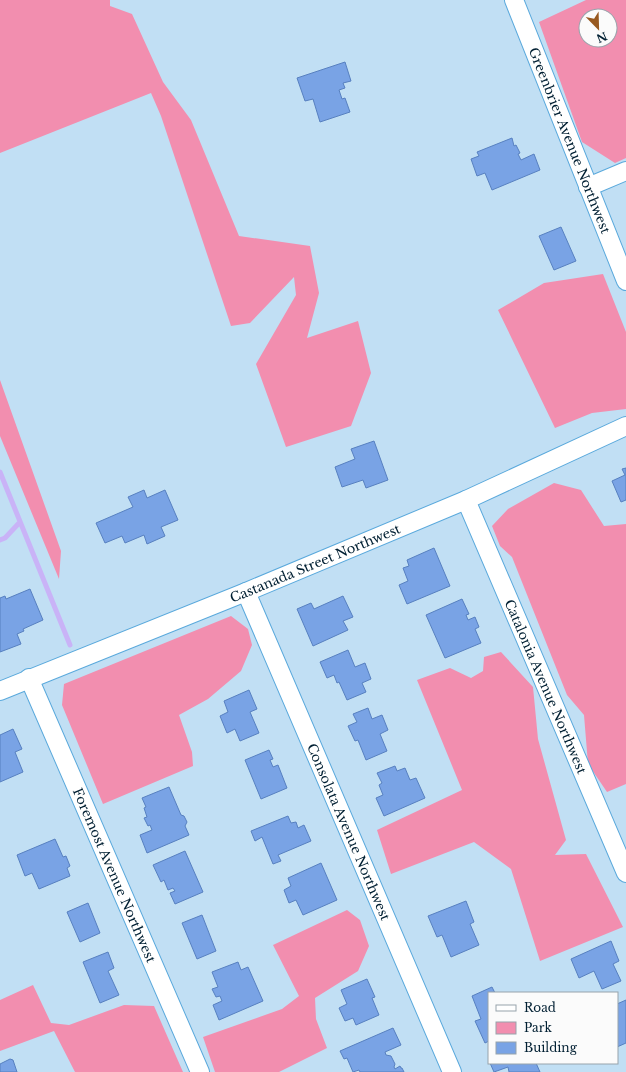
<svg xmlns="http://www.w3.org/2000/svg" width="626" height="1072" font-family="'Libre Baskerville',serif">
  <rect width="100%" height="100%" fill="#c1dff4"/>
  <!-- green -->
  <path fill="#f28eaf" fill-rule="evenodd" d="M0 0H110V6L132 14 163 82 191 120 239 236 310 246 319 293 307 338 358 321 371 373 351 426 286 447 256 364 296 295 294 277 250 323 231 326 161 116 151 93 0 153Z
    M586 0H626V158L615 163 582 142 539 22ZM586 16H610V40H586Z
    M603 274 626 332V409L592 413 555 428 498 310 544 283Z
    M0 380 61 551 59 579 0 436Z
    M554 483 581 490 604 526 626 524V784L607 792 588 764 584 715 567 695 512 557 500 546 492 526 508 509Z
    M231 616 248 629 252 645 241 671 208 699 179 715 192 752 193 766 103 804 62 705 64 684Z
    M501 652 533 687 538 739 566 840 555 855 586 854 623 927 540 961 511 869 474 842 391 874 377 830 462 790 417 680 450 668 471 678 483 671 484 657Z
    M347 910 360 920 369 946 358 971 315 998 316 1019 327 1048 279 1072H215L203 1037 282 1009 299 996 273 945Z
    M33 985 51 1023 69 1025 124 1005 154 1006 183 1072H75L54 1031 0 1051V1000Z"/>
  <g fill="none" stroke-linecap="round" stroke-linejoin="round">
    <!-- stream -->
    <path stroke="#c9b3f7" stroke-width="5" d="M0 472 70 645
      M0 540 5 538 20 522"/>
  </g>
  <!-- building -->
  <path fill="#79a3e5" stroke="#5780c0" d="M345 62 351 81 343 83 345 88 339 90 342 99 345 98 350 112 320 122 313 99 305 101 297 78Z
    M512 138 514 146 516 145 520 153 518 154 521 160 534 154 540 170 492 190 485 173 477 176 471 159 479 156 477 152Z
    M561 227 576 261 554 270 539 236Z
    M374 441 388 480 366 488 363 480 342 487 335 467 355 459 351 449Z
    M626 468V500L621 502 612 481 625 475 622 469Z
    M144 490 147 498 165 490 178 520 161 527 165 536 147 544 144 535 125 543 122 536 105 543 96 523 133 507 128 497Z
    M434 548 450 586 407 604 399 585 408 581 403 568 409 566 407 560Z
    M30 589 43 620 23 629 24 631 17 634 21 644 0 652V598L5 596 6 599Z
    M343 596 353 617 343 621 348 630 313 646 297 609 311 603 314 609Z
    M462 599 469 614 466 615 468 620 475 617 479 627 475 629 481 643 445 658 426 615Z
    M348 650 355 667 365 663 371 679 362 683 366 692 347 700 339 682 337 683 334 675 327 678 320 662Z
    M249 690 257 709 250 712 259 733 240 741 235 729 227 733 220 716 228 712 224 701Z
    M368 708 372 719 382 715 388 730 380 734 387 751 366 760 358 740 355 741 348 726 357 722 353 714Z
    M13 729 22 749 15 752 23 772 0 782V735Z
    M269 750 273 759 270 760 273 767 278 765 287 788 261 799 245 760Z
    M395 766 397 771 405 768 410 780 416 778 425 798 384 816 376 798 383 795 379 785 382 783 377 773Z
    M169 787 181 815 184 816 187 822 185 826 189 835 147 853 140 835 152 830 150 825 148 826 144 818 147 817 144 808 146 807 142 798Z
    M288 816 291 823 296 822 298 828 304 825 311 841 278 855 281 861 273 864 262 837 255 841 251 831Z
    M55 839 63 857 66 856 70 866 67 868 70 876 39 889 32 873 25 876 17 855Z
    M185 851 203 892 175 904 170 893 175 891 173 888 168 890 164 880 161 882 153 865Z
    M321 863 337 900 303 915 296 900 289 903 284 890 291 886 288 878Z
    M466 901 474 922 470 924 479 945 451 957 442 935 437 937 428 916Z
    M88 903 100 933 80 942 67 912Z
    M202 915 216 951 197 959 182 923Z
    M611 941 619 961 613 964 621 981 602 989 594 971 579 978 571 959Z
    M108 952 114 968 108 971 119 995 100 1003 83 962Z
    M238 962 241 970 248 967 263 1001 219 1020 213 1005 222 1001 220 996 216 997 212 989 218 987 212 972Z
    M367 979 375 997 372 998 379 1015 356 1025 353 1018 345 1021 339 1008 347 1004 341 990Z
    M492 987 495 993H489V1041L485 1043 475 1021 481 1019 472 996Z
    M626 1000V1043L617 1047V1004Z
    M393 1028 401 1045 385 1052 386 1055 391 1056 395 1064 394 1067 395 1069 400 1066 401 1068H402L404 1072H360L359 1070 353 1072 347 1058 344 1059 340 1051Z
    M10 1059 13 1060 17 1072H0V1064Z
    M490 1063H536L540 1072H509L508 1067 494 1072Z"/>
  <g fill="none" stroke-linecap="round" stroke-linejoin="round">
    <!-- minor casing -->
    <g stroke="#5aa9dc" stroke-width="20">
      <g id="minor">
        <path id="s1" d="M514 0 626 281"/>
        <path d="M588 187 626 171"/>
        <path id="s2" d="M466 500 626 873"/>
        <path id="s3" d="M246 592 452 1072"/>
        <path id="s4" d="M29 678 200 1072"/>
        <path id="s5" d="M0 691 246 592 466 500 626 426"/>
      </g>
    </g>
    <!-- minor -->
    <use href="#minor" stroke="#fff" stroke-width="18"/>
  </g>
  <g text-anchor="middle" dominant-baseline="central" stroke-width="3.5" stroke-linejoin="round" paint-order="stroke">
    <!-- street labels -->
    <g font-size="13" fill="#001f32" stroke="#fbfbfb">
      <text stroke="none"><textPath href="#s1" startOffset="151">Greenbrier Avenue Northwest</textPath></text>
      <text stroke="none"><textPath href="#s5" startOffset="340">Castanada Street Northwest</textPath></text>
      <text stroke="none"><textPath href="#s2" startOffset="203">Catalonia Avenue Northwest</textPath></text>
      <text stroke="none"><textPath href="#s3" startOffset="261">Consolata Avenue Northwest</textPath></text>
      <text stroke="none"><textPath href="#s4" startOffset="215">Foremost Avenue Northwest</textPath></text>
    </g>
  </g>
  <!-- legend -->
  <rect x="488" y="992" width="130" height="72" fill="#fbfbfb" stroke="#97a3ab"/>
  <rect x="496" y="1005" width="20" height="6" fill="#ffffff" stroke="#97a3ab"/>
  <text x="524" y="1012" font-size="12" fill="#001f32">Road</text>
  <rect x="496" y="1022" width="20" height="12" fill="#f28eaf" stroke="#97a3ab"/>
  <text x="524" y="1032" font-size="12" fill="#001f32">Park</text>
  <rect x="496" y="1042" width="20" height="12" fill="#79a3e5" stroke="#97a3ab"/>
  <text x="524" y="1052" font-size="12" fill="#001f32">Building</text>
  <!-- north arrow -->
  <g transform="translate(598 28) rotate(157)"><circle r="19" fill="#fbfbfb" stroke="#97a3ab"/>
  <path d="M0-3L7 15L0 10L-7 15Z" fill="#985920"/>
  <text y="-6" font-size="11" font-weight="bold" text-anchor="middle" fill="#001f32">N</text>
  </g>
</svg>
